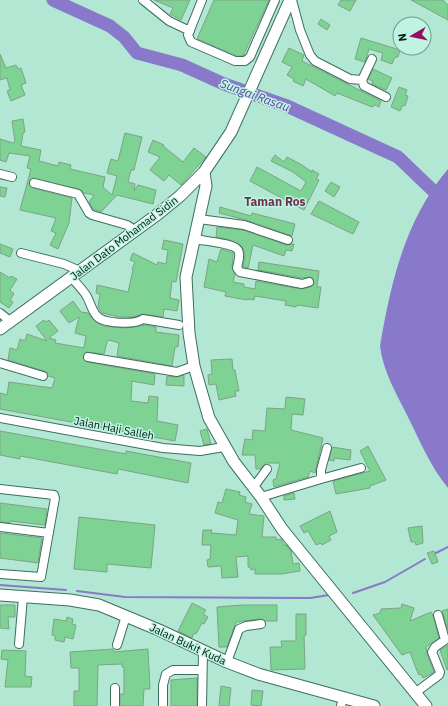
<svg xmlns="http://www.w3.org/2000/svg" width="448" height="706" font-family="'IBM Plex Sans',sans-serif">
  <rect width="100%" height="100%" fill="#b1e7d3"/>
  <!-- water -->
  <path fill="#8879cb" d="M448 169V488C430 466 420 441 407 415 396 393 383 371 380 346 391 282 405 220 448 169Z"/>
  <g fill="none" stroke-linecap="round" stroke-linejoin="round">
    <!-- stream -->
    <path stroke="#8879cb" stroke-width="2" d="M436 553 448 547
      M0 585 66 590
      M77 591 125 597 310 598 329 595
      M353 593 385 582 425 559"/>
    <!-- river -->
    <path stroke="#8879cb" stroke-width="13" d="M53 0 110 26 124 37 137 53 182 65 224 84 287 106 398 157 448 205"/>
  </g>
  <!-- building -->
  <path fill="#7ed293" stroke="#7da385" d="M154 0H190L181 20 170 14 173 8Z
    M214 0H269L243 56H237L197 39Z
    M341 0H356L350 11 338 5Z
    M411 0H443L448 5V20Z
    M321 19 330 25 327 30 318 24Z
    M361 38 400 50 398 57H395L392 64 381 60 383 53 369 49 365 62 355 59Z
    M289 48 304 55 302 61 381 101 379 107 375 105 372 107 337 93 335 96 306 79 303 86 293 81 294 79 287 75 292 67 282 62Z
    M0 54 6 68 16 65 18 69 21 68 26 83 21 85 25 95 11 101 7 91 10 90 7 78 0 80Z
    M373 69 392 78 386 90 372 84 373 81 368 79Z
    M399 87 407 90 405 95 408 96 405 106 403 105 400 111 391 107Z
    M23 119 25 132 23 133 21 146 41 150 39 161 58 166 59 162 71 165 70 169 105 177 103 187 112 195 117 176 107 173 111 159 118 161 125 133 142 137 134 170H131L128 182 135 184 134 191 138 185 156 190 153 204 117 195 101 212 93 209 89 202 94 195 84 193 79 189 32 178 29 184 32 188 72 198 69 223 58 249 50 245 56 233 51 231 56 218 20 210 31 169 27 168 30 156 9 153 6 162 0 160V139L13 143 15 141 12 121Z
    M153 140 164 145 163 146 183 162 194 148 206 157 181 185 169 175 164 181 150 170 160 157 148 152Z
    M275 155 284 162 287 157 302 165 312 172V170L319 174 316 179 319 180 304 210 250 181 257 167 301 191 306 182 293 172 271 161Z
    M331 182 340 187 334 197 325 191Z
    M0 187 7 188 5 197 0 196Z
    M319 201 359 222 353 234 311 214Z
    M220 207 251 216 252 213 295 224 292 236 246 220 219 213Z
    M217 227 243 230 286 245 294 244 292 251 286 250 284 256 253 245 248 268 243 267 245 254 243 248 233 241 216 237Z
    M164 240 183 244 176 282 172 281 170 298 179 300 177 311 164 309 163 317 143 314 132 317H119L102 313 98 307 100 294 96 293 97 285 128 292 133 270 132 269 135 262 130 260 133 253 157 265 158 262 166 264 168 250 162 249Z
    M0 244 13 249 10 257 0 253Z
    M221 249 233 253 232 267 235 274 233 282 244 284V287L255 289 256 281 301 289 311 287 314 284 313 278 310 277 302 278 258 270 259 262 319 271 317 287H321L318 308 297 305 296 307 285 305 286 301 255 296 254 300 248 299 247 300 225 296 226 292 204 287 209 259 217 262Z
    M0 272 10 278 11 276 17 279 10 290 14 294 10 300 13 302 9 308 0 302Z
    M73 301 81 312 88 313 96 322 103 326 126 328 144 325 156 327V332L179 335 178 347H175L172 366 117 356 119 343 109 340 107 342 104 354 86 352 83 356 87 362 155 374 154 385 132 381 131 401 148 403 149 396 158 397 157 421 178 425 175 441 0 409V393L7 395 9 382 52 388 55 378 48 376 47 372 8 360 10 348 17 350 20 339 25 341 27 334 47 341 36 326 44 320 46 322 49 320 58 331 49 338 56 340 55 343 84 348 86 336 75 333 79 317 69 323 60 311Z
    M232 359 233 370H235L239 391H235L236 396 219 400 216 384 209 385 208 375 212 374 211 360Z
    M184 375V386L166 385 167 376 176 377Z
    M286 397 305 399 303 415 292 414 291 430 323 438 315 473 310 471 308 477 274 487 273 480 276 479 280 463H266L260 469H256L255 455H242L245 439 252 440 253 430 265 431 267 408 285 409Z
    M207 429 211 444 204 445 200 431Z
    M0 431 126 454V451L191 463 188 483 118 469 117 474 20 456V459L0 455Z
    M368 446 386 480 370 486V488L336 494 333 481 370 471 360 451Z
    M332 447 351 450 350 460 334 458V461L329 460Z
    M226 489 240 492 239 495 246 497 245 502 252 504 249 514 264 516 262 537H276V540L281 539 284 545H286L291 551 293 564 299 563 300 571 281 574H255V569L251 570 250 567H248V556L236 557 238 577 222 578 221 566 208 567 207 560 210 559 211 545H202L203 530H212L211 533 236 535 238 520 215 513 218 502 222 503Z
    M294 493 295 499 284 500V496Z
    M0 503 47 509 45 525 10 521V523L0 522Z
    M330 511 337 532 329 536 331 540 322 545 321 543 316 545 308 531 304 533 300 526Z
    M79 517 155 525 151 568 107 564V572L74 569Z
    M422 526 423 543 416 545 415 542H411L408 528Z
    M0 533 42 538 38 563 0 558Z
    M434 551 438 562 432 564 427 553Z
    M192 603 206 610 203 614 208 617 204 624 202 623 196 634 194 633 192 638 178 631Z
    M402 604 414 608 410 621 431 612 433 615 439 638 426 647 427 654 434 672 423 678 421 674 419 675 417 671 410 652 402 655 373 615 380 613 381 609 401 608Z
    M0 605H15V617H8L9 629 0 628Z
    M242 605H277V621H266L260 619 236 622 227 647H219L217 607Z
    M448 609V630L442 611Z
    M296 614H306V635H304L305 669 271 670 270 647H282L281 641H296Z
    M67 617 73 619 72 624 76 625 73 639 65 637 64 642 55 640V636L52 635 54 619 66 621Z
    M448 645V669L447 670 440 650Z
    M113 649 114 652 148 649 150 689H144L143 706H120V694H124V667H122V664L98 665 97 706H74V691H79V668H71L70 652Z
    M2 650 26 651 25 676 32 677 31 687H5L8 660 1 659Z
    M197 678V706H171V680Z
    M221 686 231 688 229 706H219Z
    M252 690 263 691 261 706 251 705Z"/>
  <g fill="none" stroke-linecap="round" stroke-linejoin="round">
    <!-- street casing -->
    <g stroke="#3d6f5e" stroke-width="10">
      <path id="street" d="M143 0 169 21 190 31
        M202 0 188 35 191 42 235 61H245L250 57 275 0
        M292 0 300 30 310 55 315 61 350 79 362 80 372 59
        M362 80 364 86 386 97
        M0 174 12 177
        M34 183 78 194 89 213 92 215 127 225 136 231
        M199 219 244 225 288 240
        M195 239C204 241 233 243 238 250 241 255 238 263 237 268L240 272 302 284 309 282
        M21 253 64 264 80 271
        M72 278C76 283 82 289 86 295 90 301 91 309 96 315 102 324 134 325 143 319L179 325
        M0 313 10 321
        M88 357 177 372 194 366
        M0 363 43 376
        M0 418 163 448 200 451 224 447
        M321 479 361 468
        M253 488 267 469
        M0 489 54 495 55 498 41 577 0 574
        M261 497 321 479V470L327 448
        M0 527 49 533
        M19 644 23 597
        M117 645 126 616
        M227 662 239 629 246 626 261 624
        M115 688V706
        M415 693 439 675 440 672 432 652 435 647 445 640 438 615
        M163 706V685L166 674 173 670H201
        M202 706 203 651
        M341 706 343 698"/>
    </g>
    <!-- secondary casing -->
    <g stroke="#3d6f5e" stroke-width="13">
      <path id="secondary" d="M204 172 206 186 186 277 189 333 194 366 209 418 234 462 261 497 282 529 426 706
        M0 329 158 214 180 196 204 172 231 132 290 0
        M0 595 70 600 99 605 159 630 227 662 258 674 374 706"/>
    </g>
    <!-- street -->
    <use href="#street" stroke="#fff" stroke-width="8"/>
    <!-- secondary -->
    <use href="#secondary" stroke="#fff" stroke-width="11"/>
  </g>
  <g text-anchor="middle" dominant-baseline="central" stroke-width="3" stroke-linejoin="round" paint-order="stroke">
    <!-- street labels -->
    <g font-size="11" fill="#041811" stroke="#bef4e1">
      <text transform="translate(124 238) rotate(-37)">Jalan Dato Mohamad Sidin</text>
      <text transform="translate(114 428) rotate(11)">Jalan Haji Salleh</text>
      <text transform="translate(188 644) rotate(25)">Jalan Bukit Kuda</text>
    </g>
    <!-- water labels -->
    <g font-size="12" font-style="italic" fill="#563c9e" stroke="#bef4e1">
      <text transform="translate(255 95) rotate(20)">Sungai Rasau</text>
    </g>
    <!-- neighbourhood labels -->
    <g font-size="12" font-weight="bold" fill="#702f50" stroke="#bef4e1">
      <text x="275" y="201">Taman Ros</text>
    </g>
  </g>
  <!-- north arrow -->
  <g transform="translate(412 36) rotate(261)"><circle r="19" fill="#bef4e1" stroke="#749c8e"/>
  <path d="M0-3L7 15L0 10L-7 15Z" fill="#970d62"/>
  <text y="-6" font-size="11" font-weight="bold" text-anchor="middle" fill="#041811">N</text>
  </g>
</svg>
